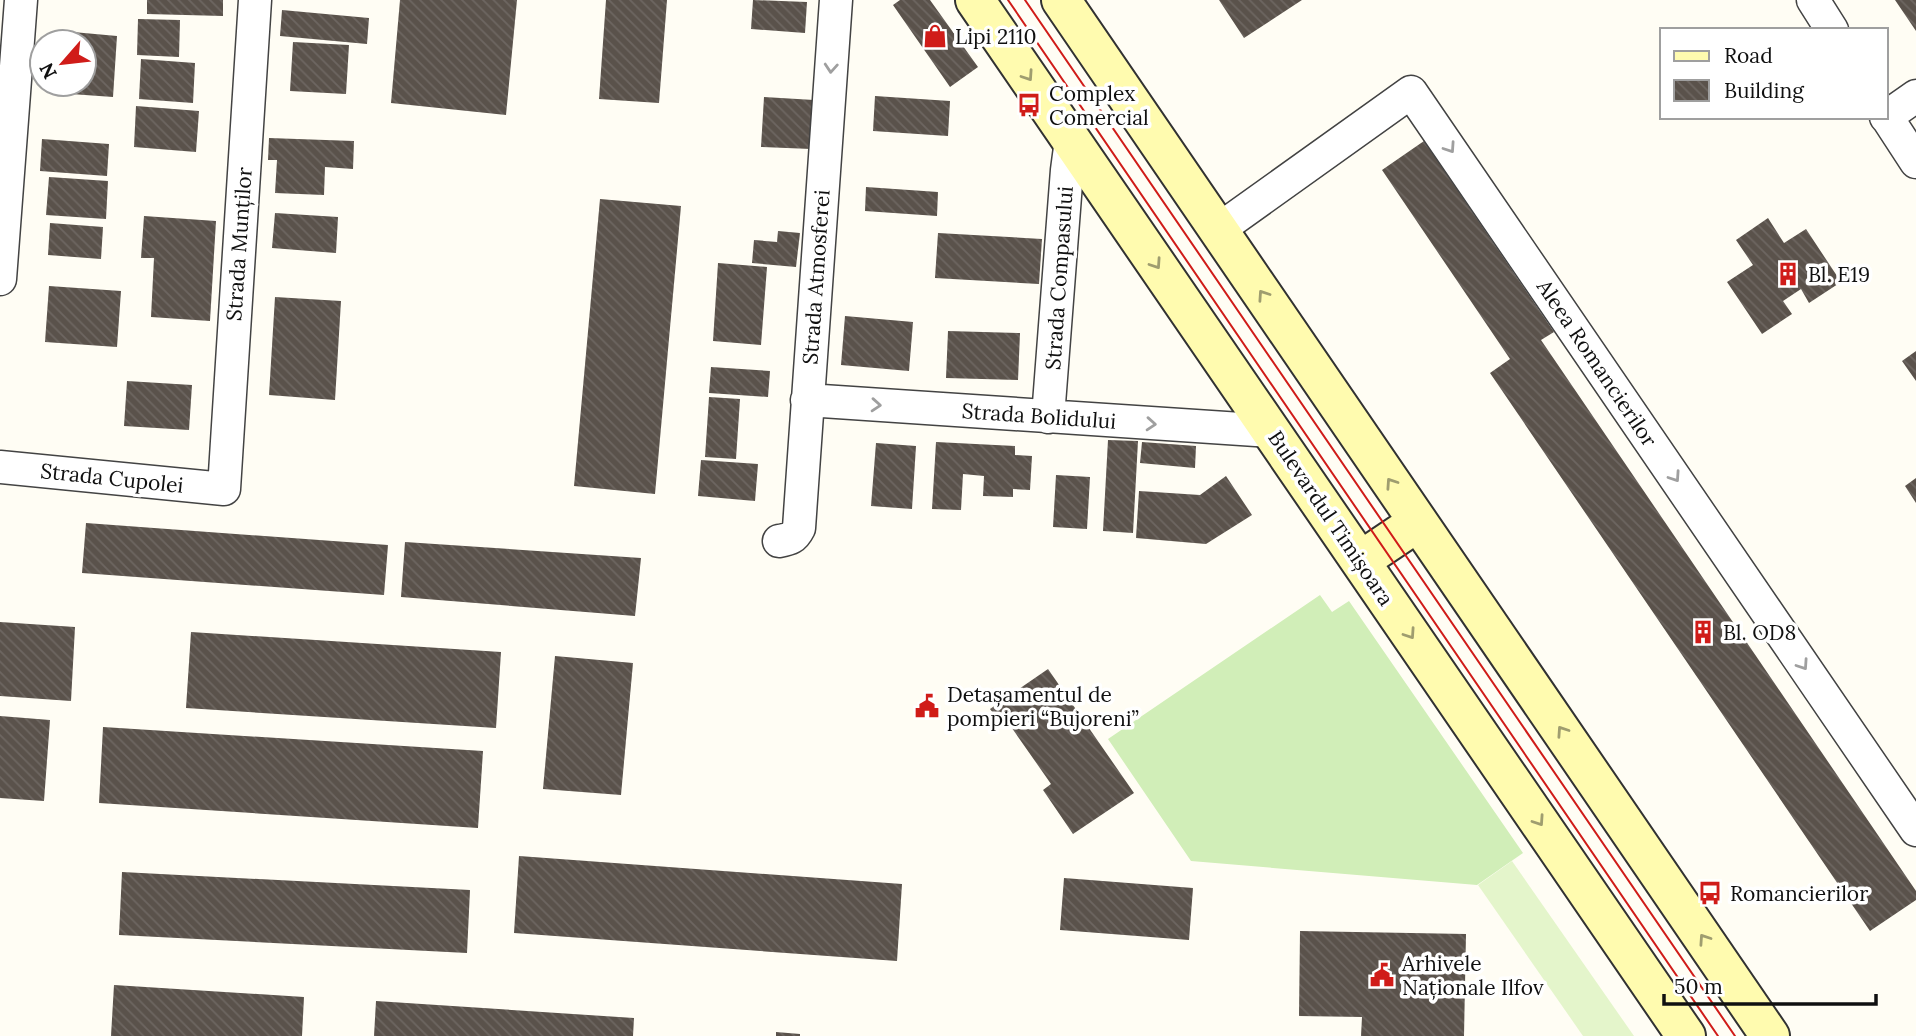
<svg xmlns="http://www.w3.org/2000/svg" width="1916" height="1036" font-family="Lora,serif">
  <defs>
    <pattern id="building-back-hatch" width="6" height="6" patternUnits="userSpaceOnUse" patternTransform="scale(1.75)"><rect width="6" height="6" fill="#5a524b"/><path d="M-1 5l2 2M0 0l6 6M5-1l2 2" fill="none" stroke="#6d6661"/></pattern>
  </defs>
  <rect width="100%" height="100%" fill="#fffdf4"/>
  <!-- grass -->
  <path fill="#d1eeb8" d="M1320 595 1332 612 1349 601 1523 853 1477 885 1191 861 1108 739Z"/>
  <!-- pitch -->
  <path fill="#e4f5cb" d="M1512 861 1634 1036H1583L1478 885Z"/>
  <!-- building -->
  <path fill="url(#building-back-hatch)" d="M147 0H223V16L147 14Z
    M400 0H517L506 115 391 103Z
    M606 0H667L659 103 599 99Z
    M753 0 807 2 805 33 751 29Z
    M900 0H930L978 67 950 87 893 5Z
    M1219 0H1302L1244 38Z
    M1895 0H1916V31Z
    M282 10 369 18 367 44 280 36Z
    M138 19 180 20 179 57 137 55Z
    M62 31 117 36 113 97 57 93 58 84H84V42H61Z
    M293 42 349 45 346 94 290 91Z
    M141 59 195 63 193 103 139 99Z
    M875 96 950 101 948 136 873 131Z
    M764 97 814 100 811 149 761 147Z
    M136 106 199 111 196 152 134 147Z
    M269 138 354 141 353 169 325 167 324 195 275 193 277 160H268Z
    M42 139 109 144 107 176 40 171Z
    M1424 141 1554 332 1541 340 1916 891V900L1870 931 1490 373 1510 359 1382 170Z
    M49 177 108 181 106 219 46 215Z
    M866 187 938 192 937 216 865 211Z
    M600 199 681 206 655 494 574 486Z
    M275 213 338 217 336 253 272 248Z
    M144 216 216 221 210 321 151 317 154 258H141Z
    M1768 218 1784 243 1806 229 1841 282 1809 303 1801 289 1783 301 1792 314 1762 334 1727 282 1753 265 1736 240Z
    M50 223 103 227 101 259 48 255Z
    M778 231 800 233 796 267 752 263 754 240 777 242Z
    M938 233 1042 239 1039 284 935 278Z
    M718 263 767 267 761 345 713 341Z
    M49 286 121 291 117 347 45 342Z
    M275 297 341 301 335 400 269 395Z
    M845 316 913 322 909 371 841 365Z
    M948 331 1020 333 1018 380 946 378Z
    M1916 351V381L1902 361Z
    M711 367 770 371 768 397 709 393Z
    M127 381 192 385 189 430 124 426Z
    M709 397 740 399 736 459 705 457Z
    M1108 440 1138 441 1133 533 1103 531Z
    M936 442 1015 446V455L1032 456 1030 490 1013 489V497L983 496 984 476 963 474 961 510 932 509Z
    M1142 442 1196 446 1195 468 1140 463Z
    M876 443 916 446 912 509 871 506Z
    M701 460 758 464 755 501 698 496Z
    M1056 475 1090 477 1087 529 1053 527Z
    M1226 476 1252 515 1206 544 1136 538 1139 491 1200 495Z
    M1916 478V503L1905 486Z
    M86 523 388 545 384 595 82 573Z
    M405 542 641 558 635 616 401 597Z
    M0 622 75 627 71 701 0 696Z
    M191 632 501 652 496 728 186 708Z
    M555 656 633 663 621 795 543 789Z
    M1048 669 1134 793 1073 834 1043 790 1051 784 1007 721 1002 725 990 709Z
    M0 716 50 720 44 801 0 798Z
    M103 727 483 751 478 828 99 803Z
    M519 856 902 884 897 961 514 933Z
    M122 872 470 890 467 953 119 935Z
    M1064 878 1193 888 1189 940 1060 930Z
    M1300 931 1466 934 1464 1036H1361L1362 1017 1299 1016Z
    M114 985 304 997 302 1036H111Z
    M376 1001 634 1018 633 1036H374Z
    M776 1032 800 1034V1036H776Z"/>
  <g fill="none" stroke-linecap="round" stroke-linejoin="round">
    <!-- street casing -->
    <g stroke="#434343" stroke-width="35">
      <path id="street" d="M1813 0 1832 30
        M1886 116 1916 162
        M1886 117 1916 96
        M1218 230 1411 92 1916 830
        M0 279 21 0
        M807 400 1271 431
        M1048 417 1067 170 1071 140
        M0 467 224 489 255 0
        M779 541C790 539 794 538 799 528L836 0"/>
    </g>
    <!-- secondary casing -->
    <g stroke="#323232" stroke-width="42">
      <path id="secondary" d="M975 0 1686 1036
        M1061 0 1770 1036
        M1360 561 1418 522"/>
    </g>
    <!-- street -->
    <use href="#street" stroke="#fff" stroke-width="32"/>
    <!-- secondary -->
    <use href="#secondary" stroke="#fffbaf" stroke-width="38"/>
    <!-- tram -->
    <path stroke="#d01c19" stroke-width="2" d="M1008 0 1718 1036
      M1025 0 1735 1036"/>
  </g>
  <!-- one-way arrows -->
  <defs><path id="oneway-chevron" d="M-2-3.5L2.5 0L-2 3.5" fill="none" stroke-width="1.6" stroke-linecap="round" stroke-linejoin="round" transform="scale(1.75)"/></defs>
  <g stroke="#9f9f9f">
    <use href="#oneway-chevron" transform="translate(831 68) rotate(94)"/>
    <use href="#oneway-chevron" transform="translate(1450 148) rotate(56)"/>
    <use href="#oneway-chevron" transform="translate(876 405) rotate(4)"/>
    <use href="#oneway-chevron" transform="translate(1151 424) rotate(4)"/>
    <use href="#oneway-chevron" transform="translate(1675 477) rotate(56)"/>
    <use href="#oneway-chevron" transform="translate(1803 665) rotate(56)"/>
  </g>
  <g stroke="#9f9d6f">
    <use href="#oneway-chevron" transform="translate(1028 76) rotate(56)"/>
    <use href="#oneway-chevron" transform="translate(1156 264) rotate(56)"/>
    <use href="#oneway-chevron" transform="translate(1263 295) rotate(-124)"/>
    <use href="#oneway-chevron" transform="translate(1391 483) rotate(-124)"/>
    <use href="#oneway-chevron" transform="translate(1410 634) rotate(56)"/>
    <use href="#oneway-chevron" transform="translate(1562 731) rotate(-124)"/>
    <use href="#oneway-chevron" transform="translate(1539 821) rotate(56)"/>
    <use href="#oneway-chevron" transform="translate(1704 939) rotate(-124)"/>
  </g>
  <!-- icons -->
  <defs>
    <g id="shop-bare" transform="scale(1.89)"><path d="M-5-2.5h2.3a2.7 3.5 0 0 1 5.4 0H5L5.5 6h-11ZM-1.5-2.5h3a1.5 2.3 0 0 0-3 0Z" fill="#d01c19" stroke="#fff" stroke-width="2.5" paint-order="stroke"/></g>
    <g id="bus-bare" transform="scale(1.89)"><path d="M-5-6H5V4H4V6H2V4H-2V6H-4V4H-5ZM-3.5-4V0h7V-4ZM-3.5 1.2v1.5H-2V1.2ZM2 1.2v1.5H3.5V1.2Z" fill="#d01c19" stroke="#fff" stroke-width="2.5" paint-order="stroke"/></g>
    <g id="building-bare" transform="scale(1.89)"><path d="M-4-6H4V6H1V3H-1V6H-4ZM-2.5-4.3h1.7v1.8h-1.7ZM.8-4.3h1.7v1.8H.8ZM-2.5-1h1.7V.8h-1.7ZM.8-1h1.7V.8H.8Z" fill="#d01c19" stroke="#fff" stroke-width="2.5" paint-order="stroke"/></g>
    <g id="civic-bare" transform="scale(1.89)"><path d="M-.6-6.5H3V-4.5H.6V-3L4-1V1h2V6H-6V1h2V-1L-.6-3ZM-1.2 2.5V6h2.4V2.5Z" fill="#d01c19" stroke="#fff" stroke-width="2.5" paint-order="stroke"/></g>
  </defs>
  <g fill-rule="evenodd">
    <use href="#shop-bare" x="935" y="36"/>
    <use href="#bus-bare" x="1029" y="105"/>
    <use href="#building-bare" x="1788" y="274"/>
    <use href="#building-bare" x="1703" y="632"/>
    <use href="#civic-bare" x="927" y="706"/>
    <use href="#bus-bare" x="1710" y="893"/>
    <use href="#civic-bare" x="1382" y="975"/>
  </g>
  <g text-anchor="middle" dominant-baseline="central" stroke-width="7" stroke-linejoin="round" paint-order="stroke">
    <!-- poi labels -->
    <g font-size="21" fill="#101010" stroke="#fff" text-anchor="start">
      <text x="955" y="36">Lipi 2110</text>
      <text x="1049" y="93">Complex<tspan x="1049" dy="24">Comercial</tspan></text>
      <text x="1808" y="274">Bl. E19</text>
      <text x="1723" y="632">Bl. OD8</text>
      <text x="947" y="694">Detașamentul de<tspan x="947" dy="24">pompieri “Bujoreni”</tspan></text>
      <text x="1730" y="893">Romancierilor</text>
      <text x="1402" y="963">Arhivele<tspan x="1402" dy="24">Naționale Ilfov</tspan></text>
    </g>
    <!-- street labels -->
    <g font-size="21" fill="#101010" stroke="#fff">
      <text transform="translate(239 244) rotate(-86)">Strada Munților</text>
      <text transform="translate(816 277) rotate(-86)">Strada Atmosferei</text>
      <text transform="translate(1059 278) rotate(-86)">Strada Compasului</text>
      <text transform="translate(1597 363) rotate(56)">Aleea Romancierilor</text>
      <text transform="translate(1039 416) rotate(4)">Strada Bolidului</text>
      <text transform="translate(112 478) rotate(6)">Strada Cupolei</text>
      <text transform="translate(1331 518) rotate(56)">Bulevardul Timișoara</text>
    </g>
  </g>
  <!-- legend -->
  <rect x="1660" y="28" width="228" height="91" fill="#ffffff" stroke="#9f9f9f" stroke-width="2"/>
  <rect x="1674" y="51" width="35" height="10" fill="#fffbaf" stroke="#9f9f9f" stroke-width="2"/>
  <text x="1724" y="63" font-size="21" fill="#101010">Road</text>
  <rect x="1674" y="80" width="35" height="21" fill="url(#building-back-hatch)" stroke="#9f9f9f" stroke-width="2"/>
  <text x="1724" y="98" font-size="21" fill="#101010">Building</text>
  <!-- north arrow -->
  <g transform="translate(63 63) rotate(242)"><circle r="33" fill="#ffffff" stroke="#9f9f9f" stroke-width="2"/>
  <path d="M0-5L12 26L0 18L-12 26Z" fill="#d01c19"/>
  <text y="-10" font-size="19" font-weight="bold" text-anchor="middle" fill="#101010">N</text>
  </g>
  <!-- scale -->
  <path d="M1664 994v10h212v-10" fill="none" stroke="#101010" stroke-width="3.5"/>
  <text x="1674" y="994" font-size="21" fill="#101010" stroke="#ffffff" stroke-width="5" paint-order="stroke">50 m</text>
</svg>
